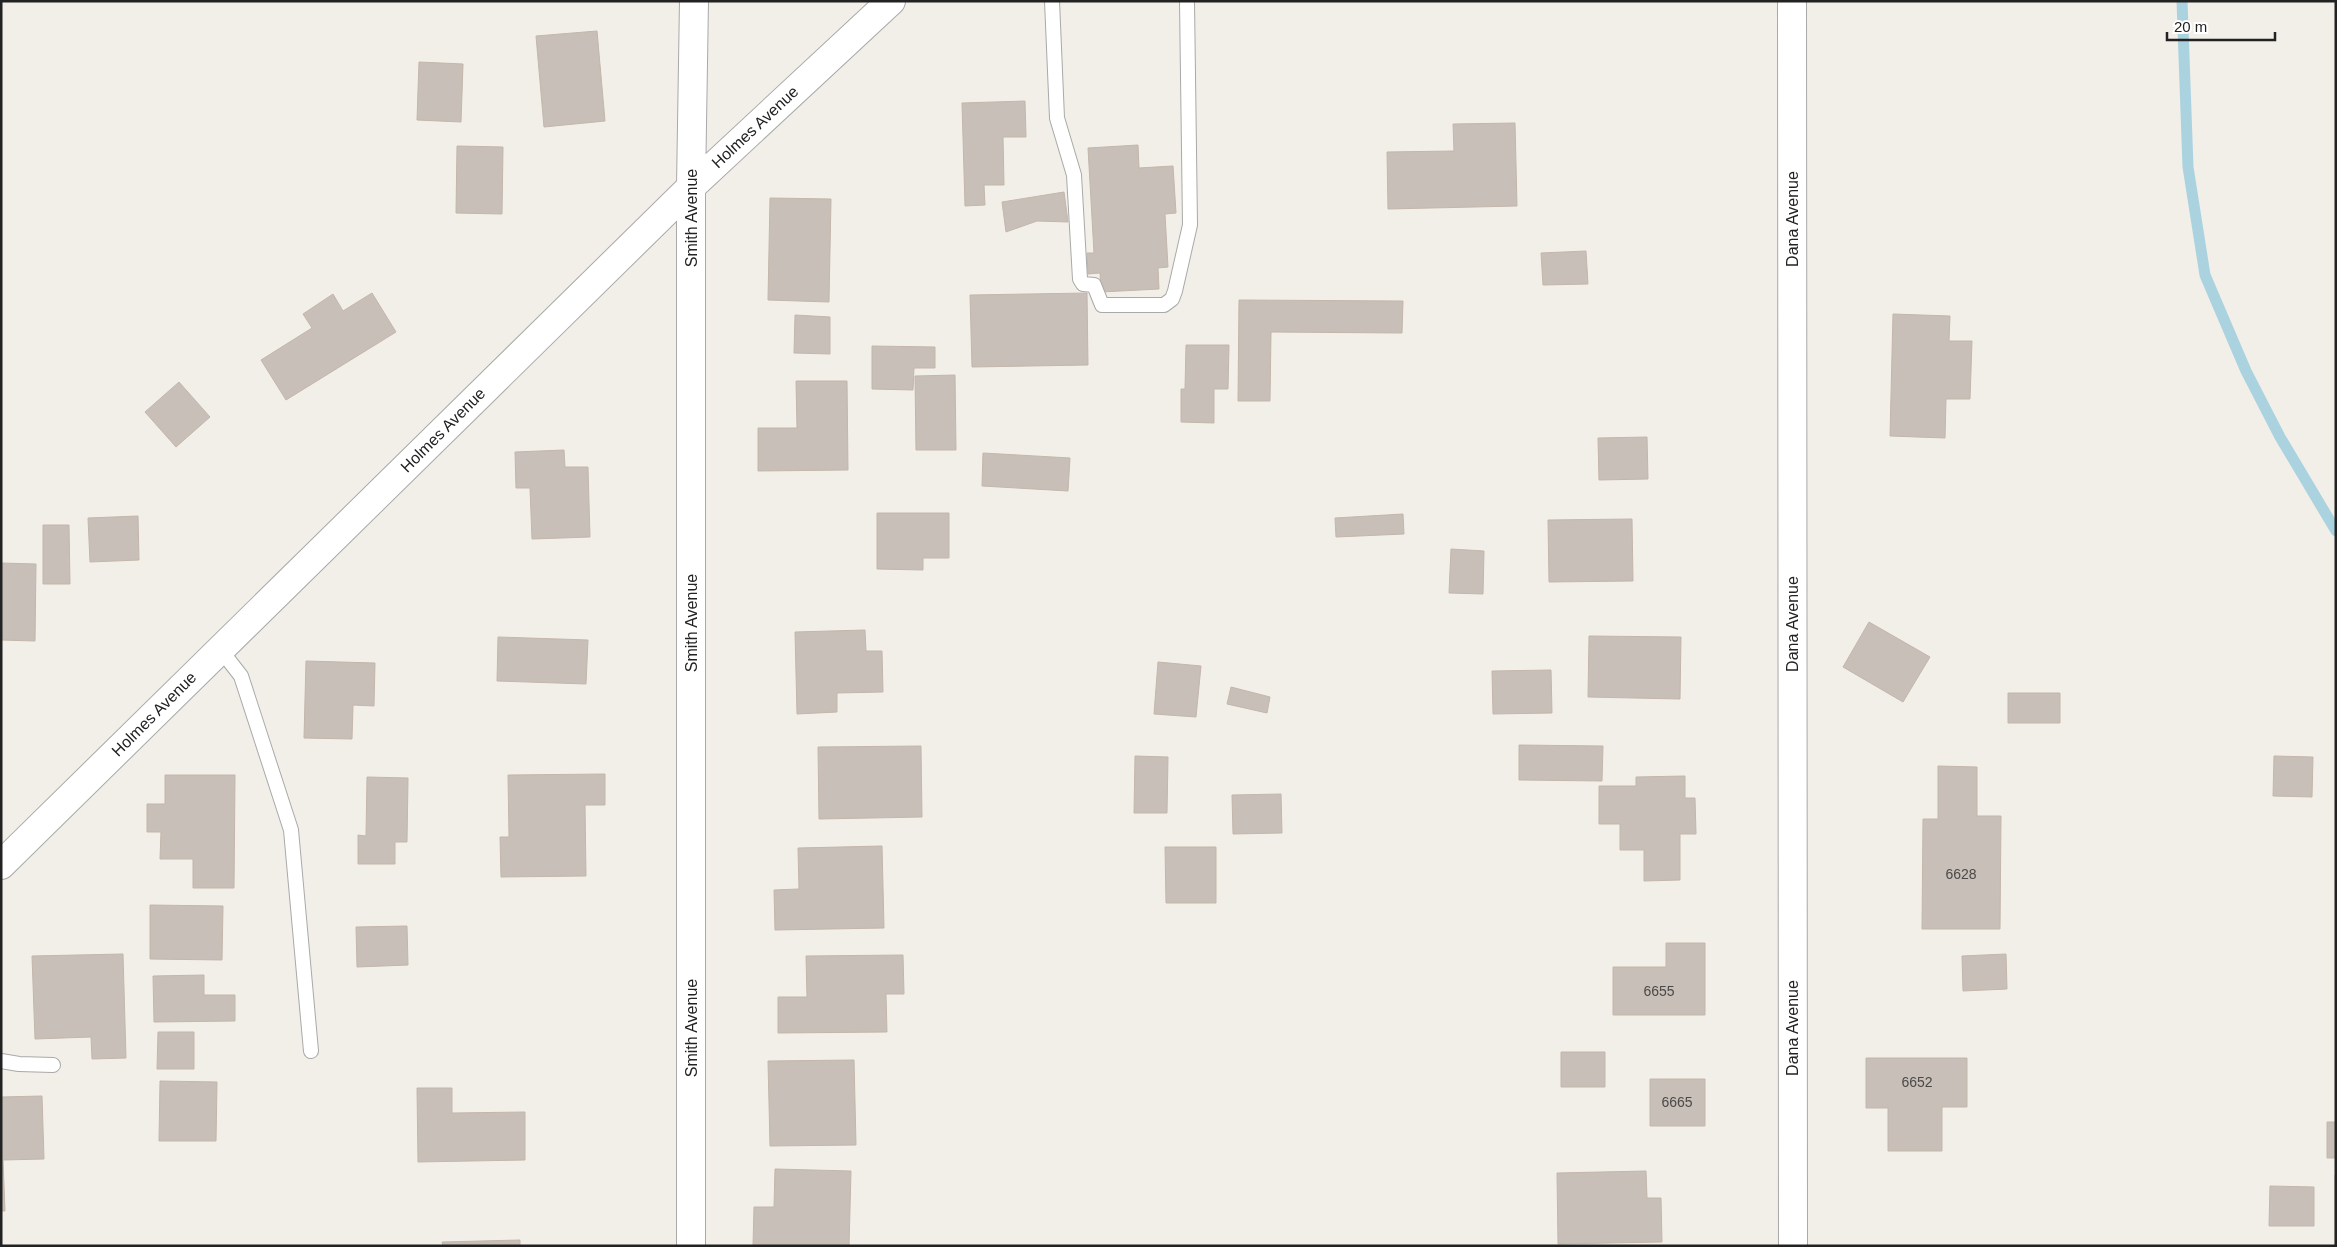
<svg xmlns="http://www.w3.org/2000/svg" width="2337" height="1247" font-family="Arial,sans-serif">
  <rect width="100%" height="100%" fill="#f2efe9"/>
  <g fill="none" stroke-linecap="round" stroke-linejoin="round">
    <!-- stream -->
    <path stroke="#aad3df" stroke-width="11" d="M2182 1 2188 167 2205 275 2246 371 2280 437 2336 531"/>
  </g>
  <!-- building -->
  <path fill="#c7bfb8" stroke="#c4b6ab" d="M597 31 605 121 544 127 536 36Z
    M419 62 463 64 461 122 417 120Z
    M1025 101 1026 137H1003L1004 185H984L985 205 965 206 962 103Z
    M1515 123 1517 206 1388 209 1387 152 1454 151 1453 124Z
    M1138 145 1139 168 1173 166 1176 213 1165 214 1168 267 1158 268 1159 289 1101 292 1100 273 1088 274 1087 253H1094L1088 148Z
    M457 146 503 147 502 214 456 213Z
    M1064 192 1068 222 1037 221 1006 232 1002 202Z
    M770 198 831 199 829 302 768 300Z
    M1586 251 1588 284 1543 285 1541 253Z
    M372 293 396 332 286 400 261 360 312 328 303 314 333 294 343 311Z
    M1087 293 1088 365 972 367 970 295Z
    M1239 300 1403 301 1402 333 1271 332 1270 401H1238Z
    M1893 314 1950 316 1949 341H1972L1970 399H1946L1945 438 1890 436Z
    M795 315 830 317V354L794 353Z
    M1186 345H1229L1228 389H1214V423L1181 422V389H1185Z
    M872 346 935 347V368H914L913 390 872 389Z
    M955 375 956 450H916L915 376Z
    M796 381H847L848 470 758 471V428H797Z
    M179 382 210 417 176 447 145 412Z
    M1647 437 1648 479 1599 480 1598 438Z
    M564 450 565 467H588L590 537 532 539 530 488H516L515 452Z
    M983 453 1070 458 1068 491 982 486Z
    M877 513H949V558H923V570L877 569Z
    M1403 514 1404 534 1336 537 1335 518Z
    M138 516 139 560 90 562 88 518Z
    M1632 519 1633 581 1549 582 1548 520Z
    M43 525H69L70 584H43Z
    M1451 549 1484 551 1483 594 1449 593Z
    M1 563 36 564 35 641 1 640Z
    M1869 622 1930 657 1903 702 1843 667Z
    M865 630 866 651H882L883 692 837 693V712L797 714 795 632Z
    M1589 636 1681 637 1680 699 1588 697Z
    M498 637 588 640 586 684 497 681Z
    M306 661 375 663 374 706 353 705 352 739 304 738Z
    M1158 662 1201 666 1196 717 1154 714Z
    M1551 670 1552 713 1493 714 1492 671Z
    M1231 687 1270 697 1267 713 1227 704Z
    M2008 693H2060V723H2008Z
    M1519 745 1603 746 1602 781 1519 780Z
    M921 746 922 817 819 819 818 747Z
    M1135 756 1168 757 1167 813H1134Z
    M2274 756 2313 757 2312 797 2273 796Z
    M1938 766 1977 767V816H2001L2000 929H1922L1923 819H1938Z
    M605 774V805H585L586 876 501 877 500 837H509L508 775Z
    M165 775H235L234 888H193V859H160L161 832H147V804H165Z
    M1685 776V798H1695L1696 834H1680V880L1644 881V850H1620V824H1599V786H1636V777Z
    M367 777 408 778 407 842H395V864H358V835L366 836Z
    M1281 794 1282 833 1233 834 1232 795Z
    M882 846 884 928 775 930 774 890 799 889 798 848Z
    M1165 847H1216V903H1166Z
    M150 905 223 906 222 960 150 959Z
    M407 926 408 965 357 967 356 927Z
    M1666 943H1705V1015H1613V967H1666Z
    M123 954 126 1058 92 1059 91 1037 35 1039 32 956Z
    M2006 954 2007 989 1963 991 1962 956Z
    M903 955 904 994H886L887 1032 778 1033V997H807L806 956Z
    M204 975V995H235V1021L154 1022 153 976Z
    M158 1032H194V1069H157Z
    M1561 1052H1605V1087H1561Z
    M1866 1058H1967V1107H1942V1151H1888V1108H1866Z
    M854 1060 856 1145 770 1146 768 1061Z
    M1650 1079H1705V1126H1650Z
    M160 1081 217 1082 216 1141H159Z
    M417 1088H452V1113L525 1112V1160L418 1162Z
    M42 1096 44 1159 3 1160 5 1211H1V1097Z
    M2327 1122H2336V1158H2327Z
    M775 1169 851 1171 849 1246H753L754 1207H774Z
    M1646 1171 1647 1198H1661L1662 1242 1558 1244 1557 1173Z
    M2335 1175H2336V1246H2335Z
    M2270 1186 2314 1187V1226H2269Z
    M520 1240V1246H443L442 1242Z"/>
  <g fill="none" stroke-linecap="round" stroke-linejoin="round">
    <!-- lane casing -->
    <g stroke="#a9a9a9" stroke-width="16">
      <path id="lane" d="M1052 1 1057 118 1074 175 1080 279 1083 284 1094 285 1102 305H1164L1172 299 1175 291 1190 225 1187 1
        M220 649 241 676 291 830 311 1051
        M1 1061 19 1064 53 1065"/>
    </g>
    <!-- street casing -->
    <g stroke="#a9a9a9" stroke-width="30">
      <path id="street" d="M1792 1 1793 1246
        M1 865 691 187 891 1
        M691 1246V187L694 1"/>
    </g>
    <!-- lane -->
    <use href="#lane" stroke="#fff" stroke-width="14"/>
    <!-- street -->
    <use href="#street" stroke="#fff" stroke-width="28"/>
  </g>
  <g text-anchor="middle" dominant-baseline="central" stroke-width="5" stroke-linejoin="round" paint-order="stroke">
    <!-- number labels -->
    <g font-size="14" fill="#4b4948">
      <text x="1961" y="874">6628</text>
      <text x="1659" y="991">6655</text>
      <text x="1917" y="1082">6652</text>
      <text x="1677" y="1102">6665</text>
    </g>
    <!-- street labels -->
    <g font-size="16" fill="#222" stroke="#fff">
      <text transform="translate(755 127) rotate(-43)">Holmes Avenue</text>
      <text transform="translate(691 218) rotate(-90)">Smith Avenue</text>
      <text transform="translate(1792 219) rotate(-90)">Dana Avenue</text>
      <text transform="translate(443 430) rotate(-45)">Holmes Avenue</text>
      <text transform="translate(691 623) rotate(-90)">Smith Avenue</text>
      <text transform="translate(1792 624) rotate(-90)">Dana Avenue</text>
      <text transform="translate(154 714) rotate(-45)">Holmes Avenue</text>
      <text transform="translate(691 1028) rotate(-90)">Smith Avenue</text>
      <text transform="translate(1792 1028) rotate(-90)">Dana Avenue</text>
    </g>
  </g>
  <!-- border -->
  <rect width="2337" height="1247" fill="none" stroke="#222222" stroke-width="5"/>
  <!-- scale -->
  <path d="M2167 32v8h108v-8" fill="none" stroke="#222222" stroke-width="2.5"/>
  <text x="2174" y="32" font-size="15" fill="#222222" stroke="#ffffff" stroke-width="4" paint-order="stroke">20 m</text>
</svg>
